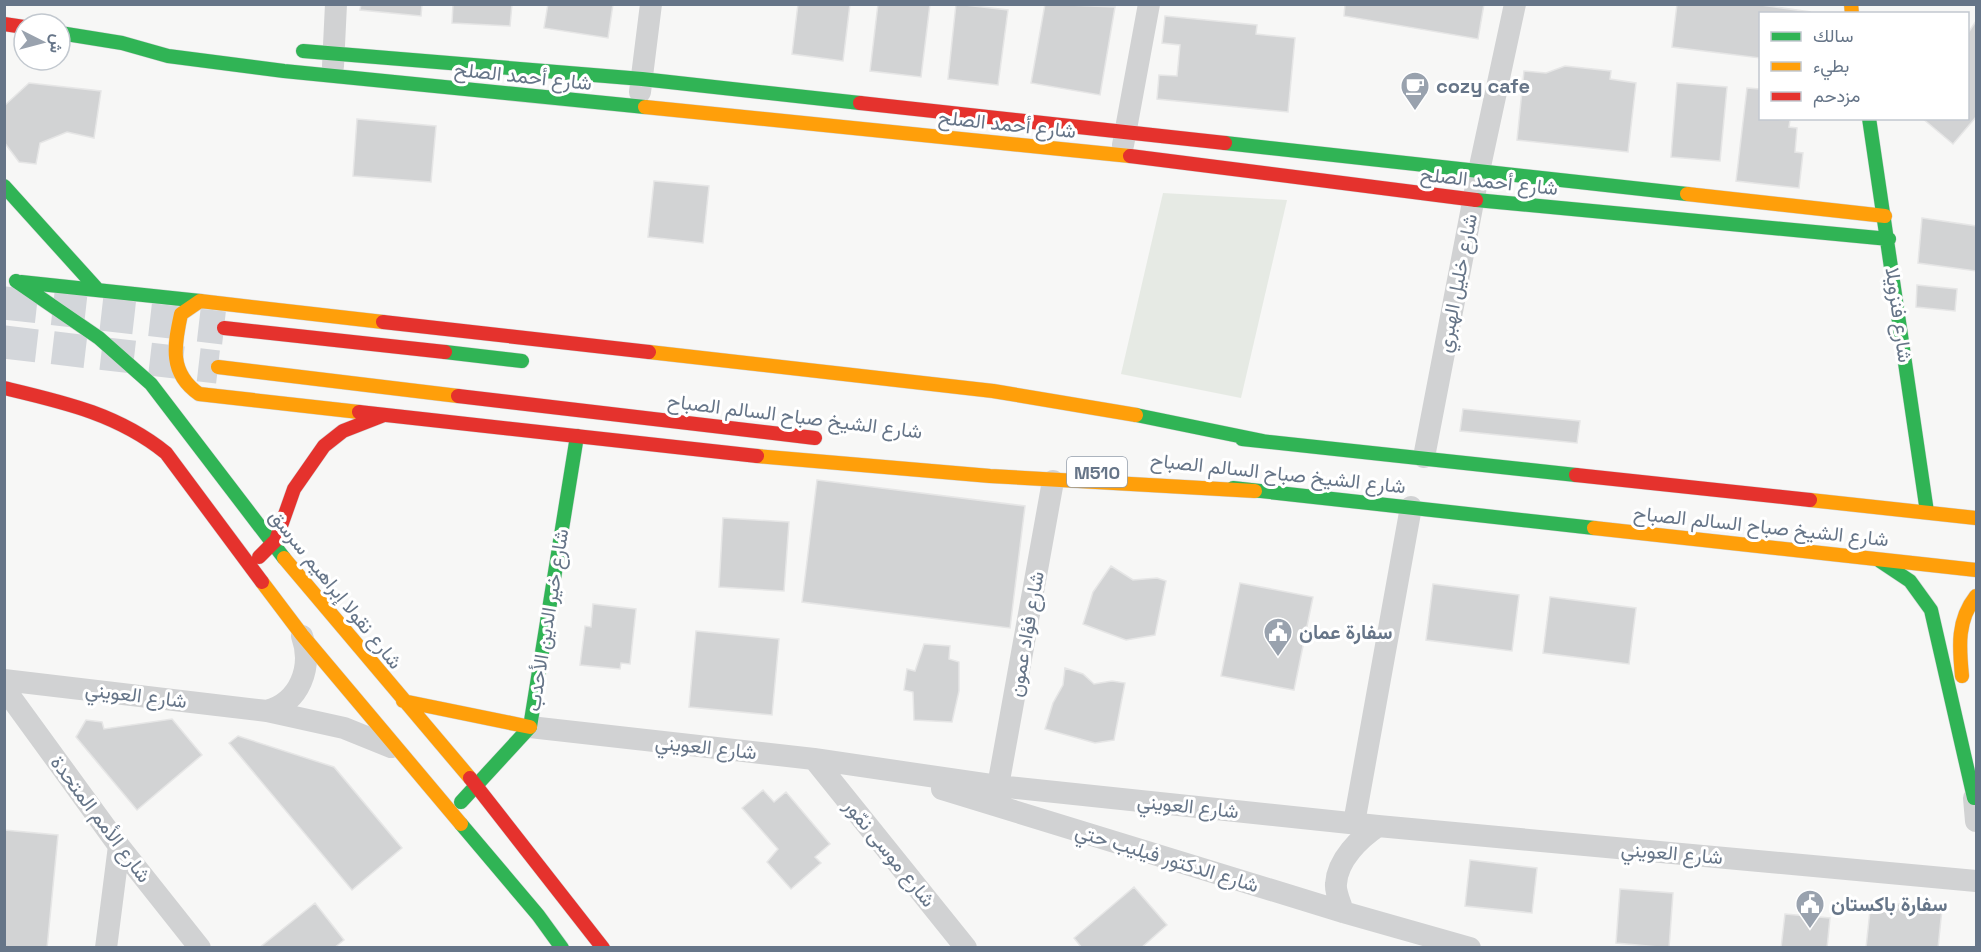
<svg xmlns="http://www.w3.org/2000/svg" width="1981" height="952" font-family="'Space Grotesk',Vazirmatn,sans-serif">
  <rect width="100%" height="100%" fill="#f7f7f6"/>
  <!-- green -->
  <path fill="#e6eae4" d="M1163 193 1287 200 1241 398 1121 374Z"/>
  <!-- building -->
  <path fill="#d2d3d4" stroke="#e6e6e6" stroke-width="1.5" d="M361 4H422L421 16 360 10Z
    M453 4H512L510 26 452 23Z
    M548 4H613L608 38 544 28Z
    M798 4H850L843 61 792 54Z
    M878 4H930L921 77 870 71Z
    M956 4 1008 10 998 85 948 79Z
    M1045 4 1115 7 1100 95 1031 83Z
    M1345 4H1484L1478 39 1344 16Z
    M1677 4H1754L1811 12 1760 14V58L1672 47Z
    M1165 16 1257 25 1256 34 1295 38 1288 112 1157 99 1159 75 1177 76 1180 45 1162 43Z
    M1976 21V117L1953 144 1922 118H1968V33Z
    M1565 66 1611 71 1610 79 1636 83 1628 152 1517 140 1524 71 1546 73Z
    M29 83 101 91 94 138 67 132 40 143 36 164 19 162 4 142V106Z
    M1677 83 1727 87 1720 161 1671 157Z
    M1747 88 1760 89V118L1790 120 1789 127 1797 128 1795 152 1803 153 1799 188 1736 181Z
    M357 119 436 126 431 182 353 176Z
    M654 181 709 186 703 243 648 237Z
    M1922 218 1976 226V271L1918 263Z
    M1917 285 1957 289 1955 311 1916 307Z
    M1463 409 1580 421 1577 443 1460 431Z
    M817 480 1025 506 1010 628 802 602Z
    M723 518 789 522 784 591 719 587Z
    M1111 566 1133 580 1157 578 1166 581 1155 635 1126 640 1083 624 1093 592Z
    M1240 583 1313 597 1294 690 1221 676Z
    M1433 584 1519 595 1512 651 1426 640Z
    M1550 597 1636 608 1629 664 1543 653Z
    M593 604 636 609 630 664 621 663 620 669 580 665 585 626 591 627Z
    M696 631 779 639 772 715 689 707Z
    M924 644 950 646 949 659 959 662V691L952 722 914 720 913 692 904 690 907 669 915 671Z
    M1065 668 1083 674 1094 684 1112 681 1125 683 1114 740 1095 743 1045 729 1053 703 1063 685Z
    M172 719 202 755 137 810 76 737 86 720 102 722 104 729Z
    M238 736 334 767 402 848 352 890 229 743Z
    M763 790 774 802 786 792 830 844 815 857 821 863 791 889 767 862 778 849 742 808Z
    M4 830 58 835 47 948H4Z
    M1470 860 1537 868 1532 913 1465 906Z
    M1134 887 1167 925 1141 948H1082L1074 938Z
    M1620 889 1673 893 1669 948 1616 943Z
    M1871 901 1942 909 1938 948H1866Z
    M315 903 344 940 334 948H259Z
    M1785 914 1830 918 1827 948H1781Z"/>
  <g fill="none" stroke-linecap="round" stroke-linejoin="round">
    <!-- highway-tunnel -->
    <path stroke="#d3d6da" stroke-width="33" stroke-dasharray="33 16" stroke-linecap="butt" d="M4 303 224 328
      M4 342 218 367"/>
    <!-- fast casing -->
    <g stroke="#d2d4d6" stroke-width="15">
      <path id="fast" d="M60 33 122 43 168 56 284 71 645 107
        M303 51 642 79 860 103
        M1869 118 1927 512
        M1225 143 1687 194
        M4 186 98 290
        M1476 200 1889 239
        M16 281 99 338 151 384 284 558
        M21 282 200 301
        M445 352 522 361
        M1136 415 1263 441
        M1242 439 1576 475
        M1233 488 1594 528
        M1880 561 1910 581 1931 610 1974 798
        M461 802 530 727 577 436
        M461 824 538 915 562 948"/>
    </g>
    <!-- slow casing -->
    <g stroke="#d2d4d6" stroke-width="15">
      <path id="slow" d="M1851 4 1852 14
        M645 107 1130 156
        M1687 194 1885 216
        M649 352 993 391 1136 415
        M218 367 458 396
        M359 412 199 394C169 373 174 346 181 314L200 301 383 322
        M757 456 990 476 1255 491
        M1810 500 1976 518
        M1594 528 1976 570
        M284 558 470 778
        M262 582 302 635 461 824
        M1962 676C1959 646 1957 620 1976 596
        M403 701 530 727"/>
    </g>
    <!-- jam casing -->
    <g stroke="#d2d4d6" stroke-width="15">
      <path id="jam" d="M4 24 24 27
        M860 103 1225 143
        M1130 156 1476 200
        M383 322 649 352
        M224 328 445 352
        M4 388C63 402 118 414 166 453L262 582
        M458 396 815 438
        M359 412 757 456
        M1576 475 1810 500
        M259 557 276 540 294 489 324 446 343 431 384 415
        M470 778 603 948"/>
    </g>
    <!-- street -->
    <path stroke="#d1d2d3" stroke-width="22" d="M333 66 336 4
      M640 92 651 4
      M1123 145 1149 4
      M1424 457 1479 171 1515 4
      M4 680 267 711 344 728 391 747
      M4 688 119 846 200 948
      M267 711C300 702 313 667 302 636
      M530 727 814 759 998 786 1378 826 1976 881
      M814 759 966 948
      M998 786 1053 481
      M942 789 1343 912 1470 948
      M1974 798 1976 821
      M1354 823 1411 507
      M1343 912C1341 904 1335 892 1336 884 1337 860 1360 838 1378 826
      M106 948 119 846"/>
    <!-- fast -->
    <use href="#fast" stroke="#30b455" stroke-width="14"/>
    <!-- slow -->
    <use href="#slow" stroke="#ff9f0a" stroke-width="14"/>
    <!-- jam -->
    <use href="#jam" stroke="#e5322d" stroke-width="14"/>
  </g>
  <!-- icons -->
  <defs>
    <g id="cafe-pin" transform="scale(1.5)"><path d="M0 17L-7.5 6A9.5 9.5 0 1 1 7.5 6Z" fill="#99a2ae" stroke="#fff"/><path d="M-5.5-4.5H6V0H3Q3 3.5 0 3.5H-2.5Q-5.5 3.5-5.5 0ZM3-3.2v2h1.7v-2ZM-6 4.5H4V6H-6Z" fill="#fff"/></g>
    <g id="civic-pin" transform="scale(1.5)"><path d="M0 17L-7.5 6A9.5 9.5 0 1 1 7.5 6Z" fill="#99a2ae" stroke="#fff"/><path d="M-.6-6.5H3V-4.5H.6V-3L4-1V1h2V6H-6V1h2V-1L-.6-3ZM-1.2 2.5V6h2.4V2.5Z" fill="#fff"/></g>
  </defs>
  <g fill-rule="evenodd">
    <use href="#cafe-pin" x="1415" y="86"/>
    <use href="#civic-pin" x="1278" y="632"/>
    <use href="#civic-pin" x="1810" y="904"/>
  </g>
  <g text-anchor="middle" dominant-baseline="central" stroke-width="6" stroke-linejoin="round" paint-order="stroke">
    <!-- shield labels -->
    <rect fill="#fff" stroke="#949eac" stroke-width="1.5" x="1067" y="457" width="60" height="30" rx="4.5"/>
    <g font-size="18" font-weight="bold" fill="#667588">
      <text x="1097" y="472">M510</text>
    </g>
    <!-- street labels -->
    <g font-size="20" fill="#667588" stroke="#fff">
      <text transform="translate(523 76) rotate(6)">شارع أحمد الصلح</text>
      <text transform="translate(1007 124) rotate(6)">شارع أحمد الصلح</text>
      <text transform="translate(1489 181) rotate(6)">شارع أحمد الصلح</text>
      <text transform="translate(1457 283) rotate(-79)">شارع خليل الهبري</text>
      <text transform="translate(1899 315) rotate(82)">شارع فنزويلا</text>
      <text transform="translate(795 416) rotate(7)">شارع الشيخ صباح السالم الصباح</text>
      <text transform="translate(1278 473) rotate(6)">شارع الشيخ صباح السالم الصباح</text>
      <text transform="translate(1761 526) rotate(6)">شارع الشيخ صباح السالم الصباح</text>
      <text transform="translate(336 589) rotate(51)">شارع نقولا إبراهيم سرسق</text>
      <text transform="translate(547 620) rotate(-81)">شارع خير الدين الأحدب</text>
      <text transform="translate(1026 634) rotate(-80)">شارع فؤاد عمون</text>
      <text transform="translate(136 695) rotate(7)">شارع العويني</text>
      <text transform="translate(706 747) rotate(6)">شارع العويني</text>
      <text transform="translate(1188 806) rotate(6)">شارع العويني</text>
      <text transform="translate(101 819) rotate(53)">شارع الأمم المتحدة</text>
      <text transform="translate(890 853) rotate(51)">شارع موسى نمّور</text>
      <text transform="translate(1672 853) rotate(5)">شارع العويني</text>
      <text transform="translate(1167 858) rotate(17)">شارع الدكتور فيليب حتي</text>
    </g>
    <!-- poi labels -->
    <g font-size="20" font-weight="bold" fill="#667588" stroke="#fff" text-anchor="start">
      <text x="1436" y="86">cozy cafe</text>
      <text x="1299" y="632">سفارة عمان</text>
      <text x="1831" y="904">سفارة باكستان</text>
    </g>
  </g>
  <!-- border -->
  <rect width="1981" height="952" fill="none" stroke="#667588" stroke-width="12"/>
  <!-- legend -->
  <rect x="1759" y="12" width="210" height="108" fill="#ffffff" stroke="#c2c8cf" stroke-width="1.5"/>
  <rect x="1771" y="32" width="30" height="9" fill="#30b455" stroke="#c2c8cf" stroke-width="1.5"/>
  <text x="1813" y="42" font-size="18" fill="#667588">سالك</text>
  <rect x="1771" y="62" width="30" height="9" fill="#ff9f0a" stroke="#c2c8cf" stroke-width="1.5"/>
  <text x="1813" y="72" font-size="18" fill="#667588">بطيء</text>
  <rect x="1771" y="92" width="30" height="9" fill="#e5322d" stroke="#c2c8cf" stroke-width="1.5"/>
  <text x="1813" y="102" font-size="18" fill="#667588">مزدحم</text>
  <!-- north arrow -->
  <g transform="translate(42 42) rotate(96)"><circle r="28" fill="#ffffff" stroke="#c2c8cf" stroke-width="1.5"/>
  <path d="M0-4.5L10 22L0 15L-10 22Z" fill="#99a2ae"/>
  <text y="-9" font-size="16" font-weight="bold" text-anchor="middle" fill="#667588">ش</text>
  </g>
</svg>
